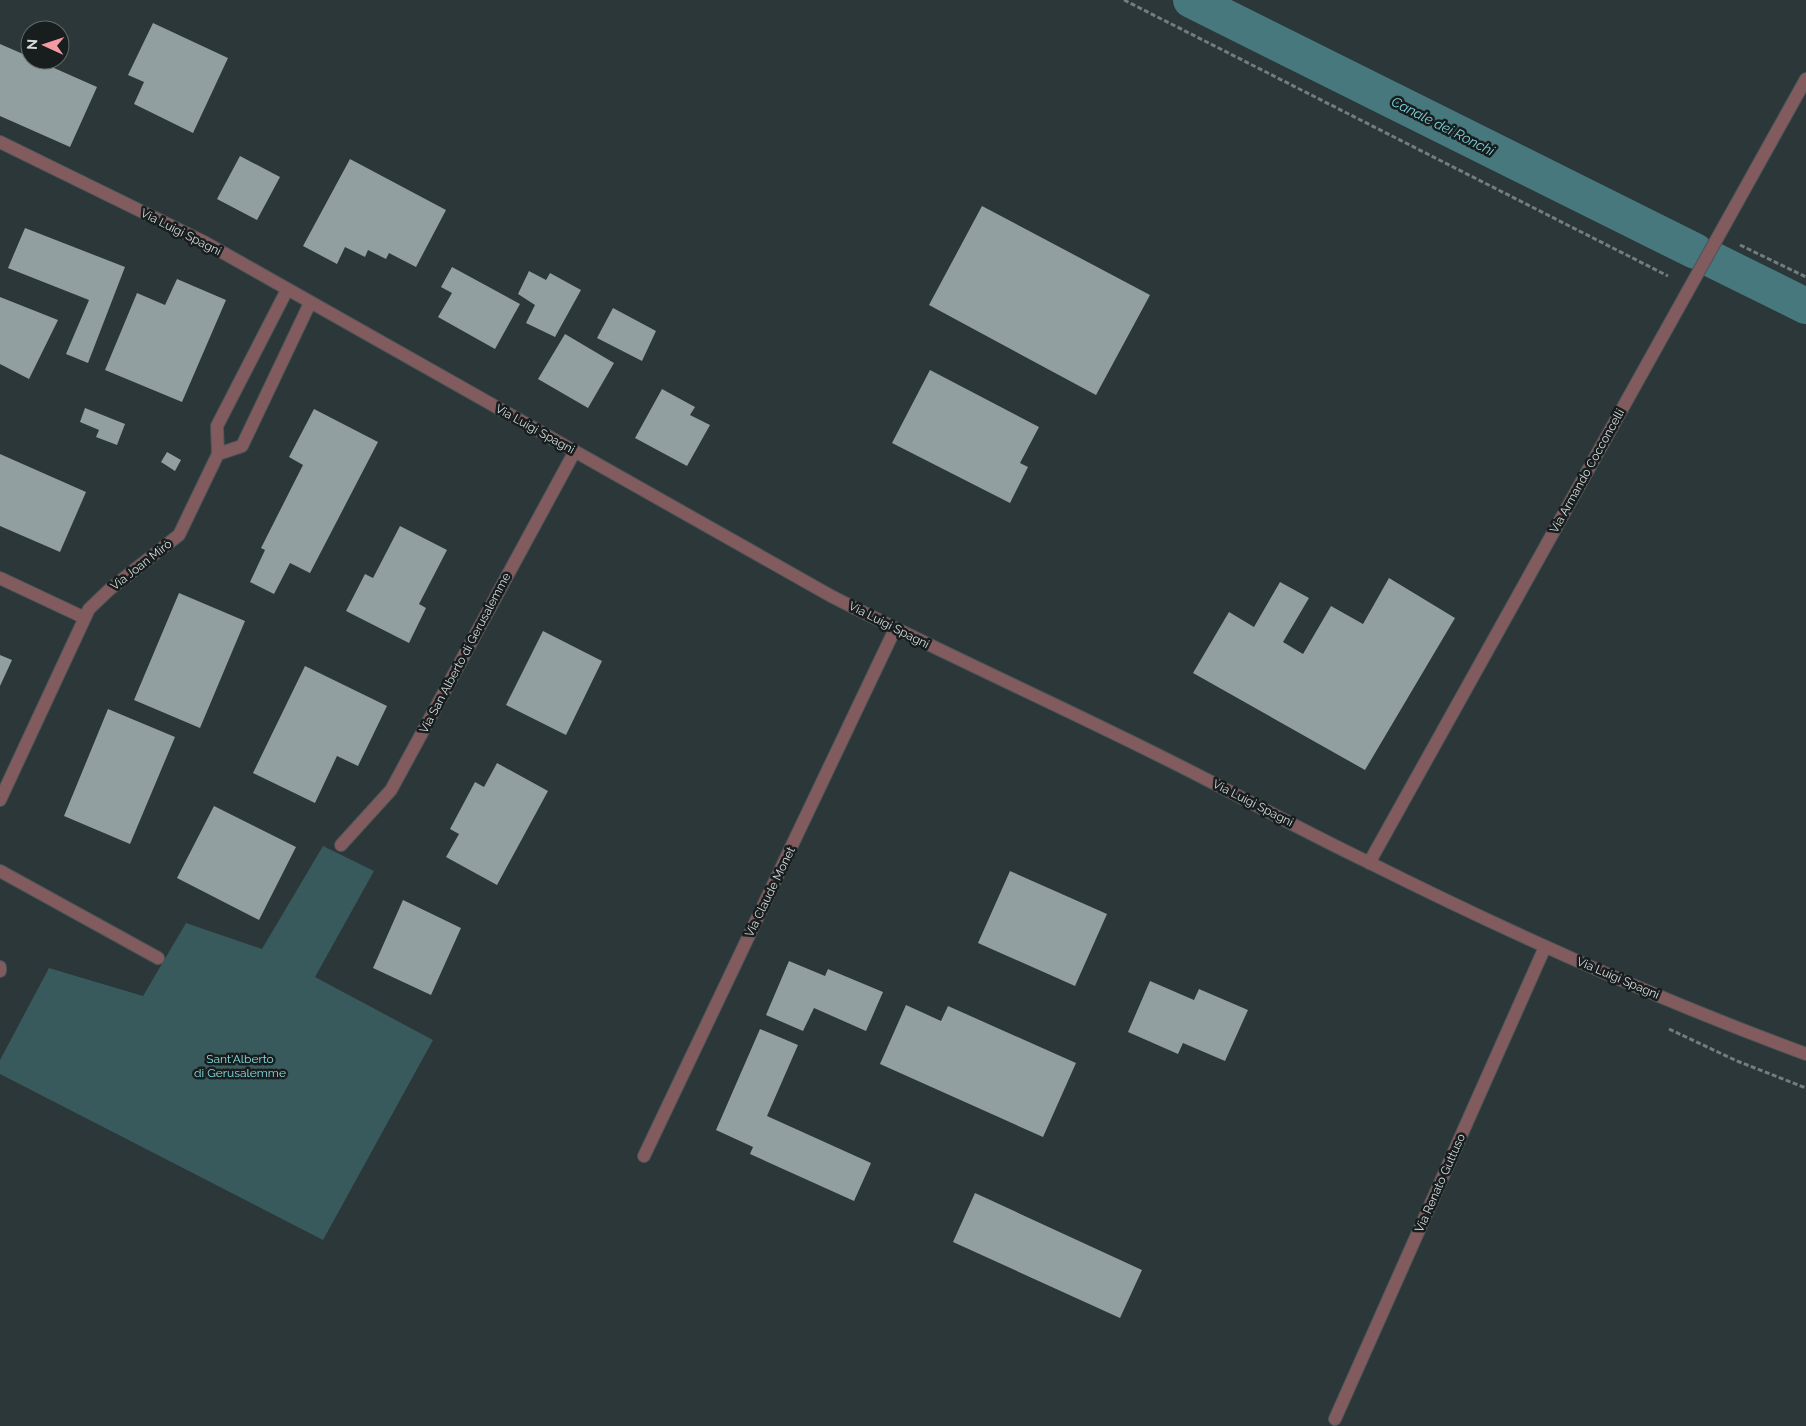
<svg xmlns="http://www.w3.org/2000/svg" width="1806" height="1426" font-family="Raleway,sans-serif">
  <rect width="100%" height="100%" fill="#2b3738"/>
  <!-- green -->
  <path fill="#385a5d" d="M323 846 374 871 315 977 433 1040 323 1240 0 1074V1060L49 968 143 996 186 923 262 949Z"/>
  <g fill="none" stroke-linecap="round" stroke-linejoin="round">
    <!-- canal -->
    <path stroke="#46787d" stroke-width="36" d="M1191 0 1695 251
      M1711 259 1806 306"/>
  </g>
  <!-- building -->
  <path fill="#919fa0" d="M153 23 228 58 193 133 134 104 144 82 128 75Z
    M0 44 30 57V60H36L97 87 70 147 0 116Z
    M240 156 280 177 257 220 217 199Z
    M350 159 446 210 416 267 389 253 386 259 368 250 365 257 345 247 337 264 303 246Z
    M982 206 1150 295 1096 395 929 305Z
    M25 228 125 267 88 363 66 354 89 300 8 268Z
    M452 267 520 304 495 349 438 317 452 293 441 287Z
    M529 271 546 280 550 273 581 290 555 337 526 323 535 305 518 294Z
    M177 279 226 300 182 402 105 370 137 293 165 305Z
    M0 297 58 320 29 379 0 364Z
    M613 308 656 331 642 361 597 338Z
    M565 334 614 363 588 408 538 379Z
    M930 370 1039 427 1020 463 1028 467 1010 503 892 443Z
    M662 389 695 407 690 415 710 425 687 466 635 438Z
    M85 408 125 424 117 445 96 437 99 430 80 422Z
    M314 409 378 442 310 573 290 563 274 594 250 582 265 550 261 548 303 465 289 457Z
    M167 452 181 460 175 471 161 462Z
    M0 454 86 492 60 552 0 526Z
    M400 526 447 550 419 604 426 608 409 643 346 611 365 574 373 578Z
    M1389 578 1455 618 1365 770 1193 673 1229 612 1254 627 1280 582 1309 598 1283 642 1303 654 1331 606 1363 624Z
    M179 593 245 621 200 728 134 700Z
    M543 631 602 661 566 735 506 705Z
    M0 655 12 660 0 686Z
    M305 666 387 706 358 766 337 756 315 803 253 773Z
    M108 709 175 737 130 844 64 816Z
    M497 763 548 791 497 885 446 857 459 834 450 829 475 782 484 787Z
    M214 806 296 847 259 920 177 878Z
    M1010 871 1107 914 1075 986 978 943Z
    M403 900 461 928 431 995 373 968Z
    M789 961 825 976 828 969 883 992 866 1031 814 1008 803 1031 766 1015Z
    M1150 981 1194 1000 1199 989 1248 1010 1225 1061 1183 1043 1178 1054 1128 1032Z
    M906 1005 941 1021 948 1006 1076 1063 1043 1137 880 1064Z
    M760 1029 798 1045 767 1116 871 1163 854 1201 750 1154 753 1147 716 1130Z
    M975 1193 1142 1270 1120 1318 953 1242Z"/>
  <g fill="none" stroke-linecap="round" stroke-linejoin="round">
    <!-- minor casing -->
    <g stroke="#4a5556" stroke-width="14">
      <path id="minor" d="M0 142 206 243 831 596C944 654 1059 705 1172 762 1238 795 1303 831 1370 863 1512 934 1657 999 1806 1054
        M218 454 242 446 310 303
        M0 578 85 618
        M0 800 89 609 110 589 179 535 218 454 217 426 287 290
        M341 845 391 790 575 451
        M1369 863 1806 79
        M0 871 158 958
        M0 967V971
        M644 1156 895 629
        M1335 1419 1545 947"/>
    </g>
    <!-- path -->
    <path stroke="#737d7e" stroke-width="3" stroke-dasharray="5 2.5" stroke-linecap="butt" d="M1124 0 1668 276
      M1740 245 1806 277
      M1669 1029 1737 1061 1806 1088"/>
    <!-- minor -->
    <use href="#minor" stroke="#825b5e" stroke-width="12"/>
  </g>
  <g text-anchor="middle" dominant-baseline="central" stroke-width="5" stroke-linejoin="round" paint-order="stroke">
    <!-- street labels -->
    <g font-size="12" fill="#d5dcdd" stroke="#181d1e">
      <text transform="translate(181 232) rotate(27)">Via Luigi Spagni</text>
      <text transform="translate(535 429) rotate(29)">Via Luigi Spagni</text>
      <text transform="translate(1587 471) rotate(-61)">Via Armando Cocconcelli</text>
      <text transform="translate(141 565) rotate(-38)">Via Joan Mirò</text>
      <text transform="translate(889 625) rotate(27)">Via Luigi Spagni</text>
      <text transform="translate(465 653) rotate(-62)">Via San Alberto di Gerusalemme</text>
      <text transform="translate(1253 803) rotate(27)">Via Luigi Spagni</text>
      <text transform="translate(770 892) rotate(-64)">Via Claude Monet</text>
      <text transform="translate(1618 978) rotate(23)">Via Luigi Spagni</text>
      <text transform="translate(1440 1183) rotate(-66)">Via Renato Guttuso</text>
    </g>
    <!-- park labels -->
    <g font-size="12" fill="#88dfe6" stroke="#181d1e">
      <text x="240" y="1059">Sant'Alberto<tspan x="240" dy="14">di Gerusalemme</tspan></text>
    </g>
    <!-- water labels -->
    <g font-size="14" font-style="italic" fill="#7cd2da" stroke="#181d1e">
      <text transform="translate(1443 126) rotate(27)">Canale dei Ronchi</text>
    </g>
  </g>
  <!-- north arrow -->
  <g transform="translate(45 45) rotate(273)"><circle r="24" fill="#181d1e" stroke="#64696a"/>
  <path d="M0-4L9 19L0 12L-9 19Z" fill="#f49aa3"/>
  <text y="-8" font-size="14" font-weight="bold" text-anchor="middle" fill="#d5dcdd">N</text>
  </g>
</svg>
